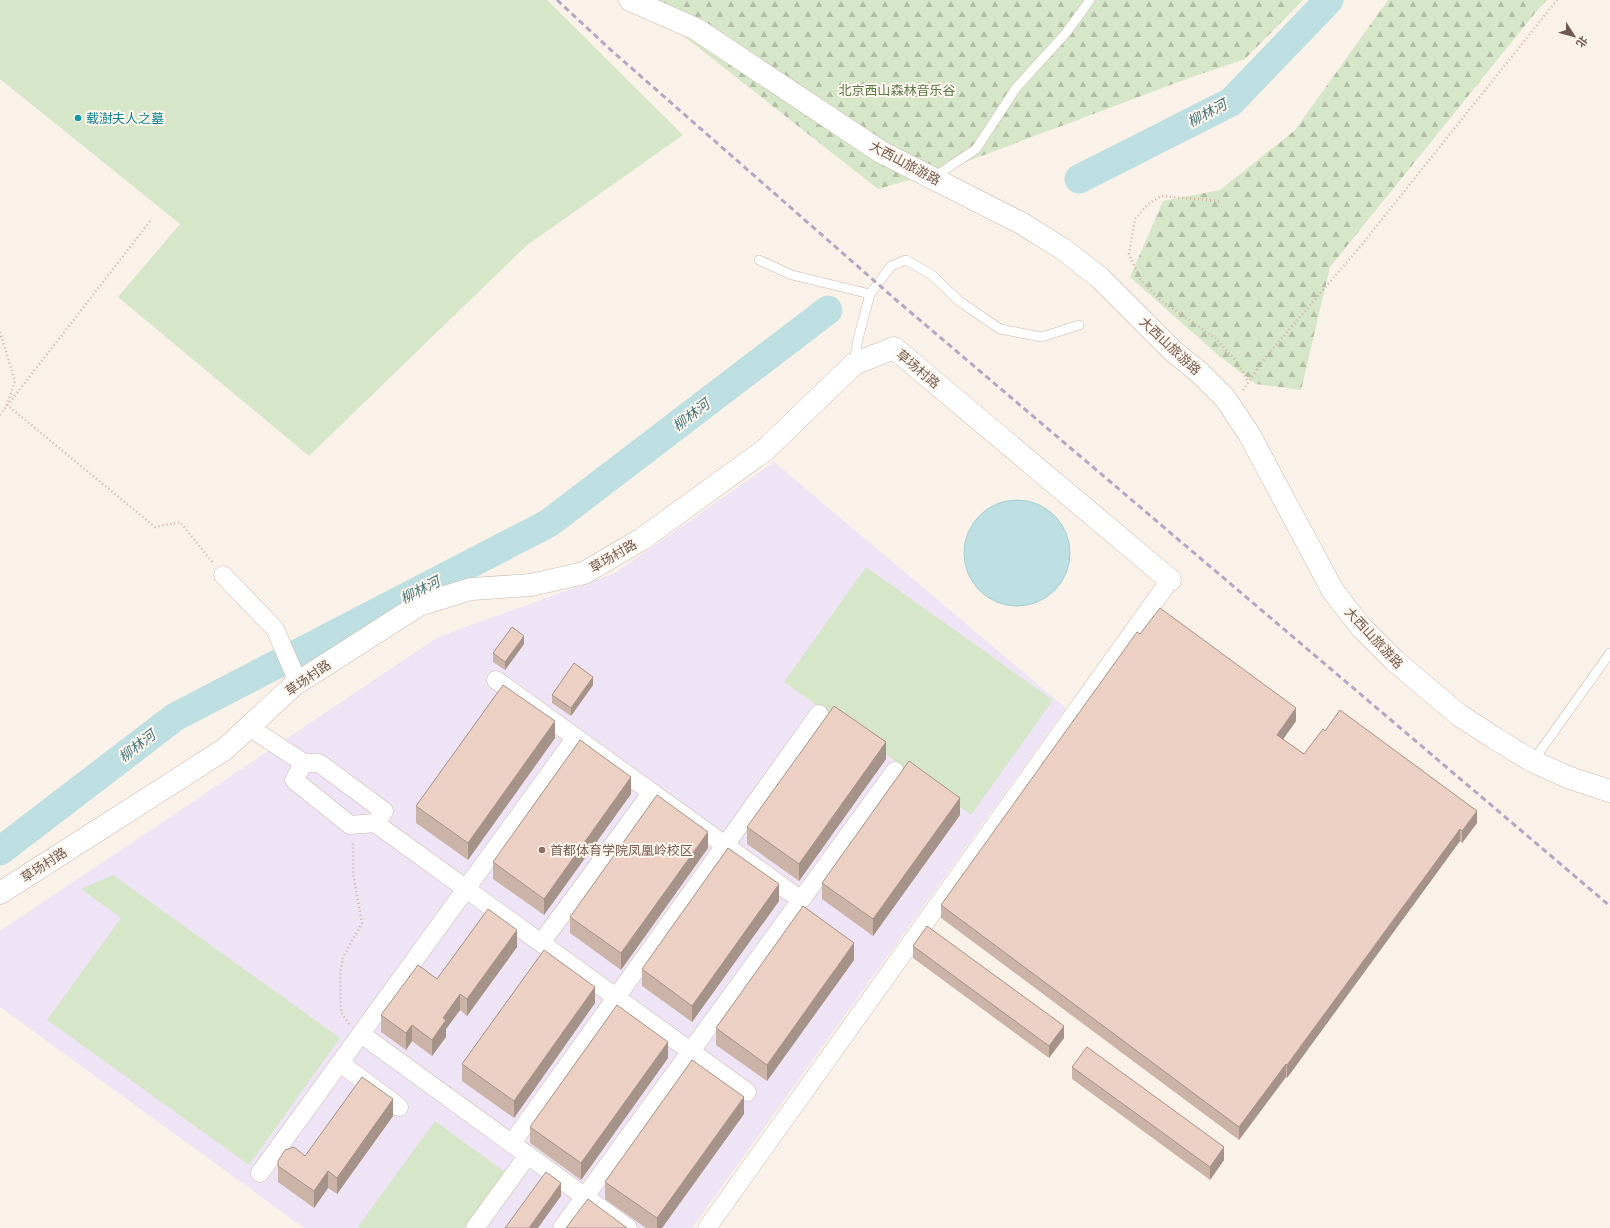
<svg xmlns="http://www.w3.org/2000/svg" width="1610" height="1228" font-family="'Work Sans','Noto Sans SC',sans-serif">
  <defs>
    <pattern id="forest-firs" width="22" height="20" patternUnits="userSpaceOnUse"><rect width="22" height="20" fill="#d6e6c8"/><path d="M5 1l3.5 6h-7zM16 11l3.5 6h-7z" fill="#b2bda5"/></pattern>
  </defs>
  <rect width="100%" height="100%" fill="#faf2e8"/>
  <!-- education -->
  <path fill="#eee4f6" d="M774 462 1066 708 692 1228H304L0 1007V931L438 637 615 573Z"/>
  <!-- green -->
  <path fill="#d6e6c8" d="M0 0H547L683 135 526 246 309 456 118 297 180 224 0 79Z
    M866 567 1053 700 971 815 784 682Z
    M113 875 340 1038 249 1165 47 1020 121 918 81 889Z
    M435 1121 505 1172 464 1228H357Z"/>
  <!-- forest -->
  <path fill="url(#forest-firs)" d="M638 0H1303L1245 59 1192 77 947 169 878 189Z
    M1388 0H1547L1535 13 1330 267 1301 390 1256 384 1218 355 1130 277 1163 201 1220 190 1295 130Z"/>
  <!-- water -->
  <path fill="#bedfe1" stroke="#a6ced2" d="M964 553a53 53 0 1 1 106 0a53 53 0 1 1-106 0Z"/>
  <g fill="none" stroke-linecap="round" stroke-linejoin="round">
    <!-- river -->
    <path stroke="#bedfe1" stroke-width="29" d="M1079 179 1231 102 1329 0
      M0 851 175 717 549 523 828 310"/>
    <!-- service casing -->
    <g stroke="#cbb9af" stroke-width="10">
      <path id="service" d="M934 177 976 149 1016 88 1066 33 1090 0
        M759 260 792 275 870 294
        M854 362 858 339 870 294 891 266 906 260 932 275 959 301 1000 329 1042 337 1079 325
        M1533 761 1610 653"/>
    </g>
    <!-- minor casing -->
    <g stroke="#cbb9af" stroke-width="19">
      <path id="minor" d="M223 575 275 629 298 682
        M496 680 801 900
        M249 727 304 763 294 780 350 825 375 823 384 811 319 763H304
        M375 823 747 1092
        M541 943 652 792
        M361 1034 628 1228
        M340 1063 399 1107
        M512 1143 819 714
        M260 1173 576 737
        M475 1228 528 1155
        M562 1228 895 771
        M707 1228 1170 580"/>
    </g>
    <!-- tertiary casing -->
    <g stroke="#cbb9af" stroke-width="23">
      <path id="tertiary" d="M630 0 696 29 881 152 1021 223 1063 249 1100 278 1173 351 1200 373 1225 398 1249 434 1333 591 1361 627 1395 661 1459 715 1496 739 1532 761 1570 778 1610 791
        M0 893 225 749 294 685 419 605 471 589 531 585 584 573 642 539 765 450 854 364 894 348 1170 580"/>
    </g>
    <!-- path -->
    <path stroke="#d1b3a6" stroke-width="2.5" stroke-dasharray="1 3" stroke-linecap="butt" d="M1219 201 1161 196 1148 204 1135 219 1129 254 1140 279 1159 299 1215 338 1238 363 1248 382
      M0 332 15 381 7 405 155 527 180 522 213 563
      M1243 390 1264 359 1359 248 1557 0
      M0 415 151 220
      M349 1024 341 1012 340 975 343 957 362 923 353 873V841"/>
    <!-- service -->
    <use href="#service" stroke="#fff" stroke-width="9"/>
    <!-- minor -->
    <use href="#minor" stroke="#fff" stroke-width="18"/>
    <!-- tertiary -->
    <use href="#tertiary" stroke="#fff" stroke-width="22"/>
    <!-- rail -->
    <path stroke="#b4a7c3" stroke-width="3" stroke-dasharray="6 4" stroke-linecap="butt" d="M557 0 612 51 895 299 1610 906"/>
  </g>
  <!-- wall -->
  <path fill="#cbb3a8" d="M524 644 505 670 493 662V653Z
    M593 685 571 716 552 703V695Z
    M1296 721 1283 739 1304 754 1477 823 1462 843 1460 841 1287 1078 1286 1077 1239 1140 941 918V905Z
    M555 738 468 860 416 823V806Z
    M886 759 799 881 747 844V827Z
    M631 794 544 915 493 879V862Z
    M960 815 873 936 822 899V883Z
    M708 848 621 970 570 933V917Z
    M779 901 692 1022 642 986V969Z
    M913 946 1064 1038 1049 1058 913 958Z
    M517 947 467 1016 460 1010 446 1029V1037L432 1056 412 1041 406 1050 381 1032V1015Z
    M854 960 767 1081 716 1045V1028Z
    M595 1003 514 1118 462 1081V1064Z
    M668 1058 581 1180 530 1143V1127Z
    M1072 1067 1224 1160 1210 1180 1072 1079Z
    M744 1114 662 1228H646L605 1199V1182Z
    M393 1116 337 1194 328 1188 314 1208 278 1182V1161L305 1156Z"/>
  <!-- shaded-wall -->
  <path fill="#a59288" d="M524 636V644L505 670V662Z
    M593 677V685L571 716V708Z
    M1296 708V721L1277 748V735Z
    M555 721V738L468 860V843Z
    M886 742V759L799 881V864Z
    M631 777V794L544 915V899Z
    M960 798V815L873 936V919Z
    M1477 811V823L1462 843V831Z
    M1460 829V841L1287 1078V1065Z
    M708 832V848L621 970V953Z
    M779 884V901L692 1022V1006Z
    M517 930V947L467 1016V999Z
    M854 943V960L767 1081V1065Z
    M595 987V1003L514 1118V1101Z
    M460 994V1010L446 1029V1037L432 1056V1040L443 1018Z
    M412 1025V1041L406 1050V1033Z
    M1064 1026V1038L1049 1058V1046Z
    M668 1042V1058L581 1180V1163Z
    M1286 1064V1077L1239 1140V1127Z
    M744 1097V1114L662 1228H657V1218Z
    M393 1099V1116L337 1194V1178Z
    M1224 1147V1160L1210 1180V1167Z
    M328 1171V1188L314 1208V1191Z
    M561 1183V1196L538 1228H529Z"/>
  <!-- building -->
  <path fill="#ecd0c3" stroke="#a59288" d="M1160 608 1296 708 1277 735 1304 754 1323 729 1325 731 1340 710 1477 811 1462 831 1460 829 1287 1065 1286 1064 1239 1127 941 905 1137 632 1140 634Z
    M512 627 524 636 505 662 493 653Z
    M574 663 593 677 571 708 552 695Z
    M503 685 555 721 468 843 416 806Z
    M834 706 886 742 799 864 747 827Z
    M580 740 631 777 544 899 493 862Z
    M909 761 960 798 873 919 822 883Z
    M657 795 708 832 621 953 570 917Z
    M728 848 779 884 692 1006 642 969Z
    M803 906 854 943 767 1065 716 1028Z
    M488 909 517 930 467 999 460 994 443 1018 446 1020 432 1040 412 1025 406 1033 381 1015 418 965 437 979Z
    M927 926 1064 1026 1049 1046 913 946Z
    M544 950 595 987 514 1101 462 1064Z
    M617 1005 668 1042 581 1163 530 1127Z
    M1087 1047 1224 1147 1210 1167 1072 1067Z
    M692 1060 744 1097 657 1218 605 1182Z
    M362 1077 393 1099 337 1178 328 1171 314 1191 278 1166V1161L285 1150 294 1147 305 1156Z
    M546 1172 561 1183 529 1228H505Z
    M588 1199 627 1228H566Z"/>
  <!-- markers -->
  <circle fill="#0f9aa8" stroke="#fdf6ee" stroke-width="1.5" cx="78" cy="118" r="4"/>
  <circle fill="#8d6e63" stroke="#fdf6ee" stroke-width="1.5" cx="542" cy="850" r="4"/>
  <g text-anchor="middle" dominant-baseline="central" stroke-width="4" stroke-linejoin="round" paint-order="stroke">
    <!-- park labels -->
    <g font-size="13" fill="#5d7a4b" stroke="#fdf6ee">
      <text x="897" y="90">北京西山森林音乐谷</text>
    </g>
    <!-- culture labels -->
    <g font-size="13" fill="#0d838f" stroke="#fdf6ee" text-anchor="start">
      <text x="86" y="118">载澍夫人之墓</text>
    </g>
    <!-- street labels -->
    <g font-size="13" fill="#71594f" stroke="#fdf6ee">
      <text transform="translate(905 163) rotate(28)">大西山旅游路</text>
      <text transform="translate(1170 346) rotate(43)">大西山旅游路</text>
      <text transform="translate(918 369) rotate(40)">草场村路</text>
      <text transform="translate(613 556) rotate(-30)">草场村路</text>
      <text transform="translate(1374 638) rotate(47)">大西山旅游路</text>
      <text transform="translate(308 678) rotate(-35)">草场村路</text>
      <text transform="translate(44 865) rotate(-33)">草场村路</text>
    </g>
    <!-- education labels -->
    <g font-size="13" fill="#785e54" stroke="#fdf6ee" text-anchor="start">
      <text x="550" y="850">首都体育学院凤凰岭校区</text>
    </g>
    <!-- water labels -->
    <g font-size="14" font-style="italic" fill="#47767b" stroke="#fdf6ee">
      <text transform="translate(1207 113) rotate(-28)">柳林河</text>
      <text transform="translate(691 415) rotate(-37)">柳林河</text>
      <text transform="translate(420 590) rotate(-27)">柳林河</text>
      <text transform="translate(137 746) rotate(-38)">柳林河</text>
    </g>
  </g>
  <!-- north arrow -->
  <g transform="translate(1574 36) rotate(126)" stroke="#fdf6ee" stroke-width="3" paint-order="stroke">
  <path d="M0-3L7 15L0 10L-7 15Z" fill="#71594f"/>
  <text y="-6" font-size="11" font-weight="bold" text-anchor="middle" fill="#71594f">北</text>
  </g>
</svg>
